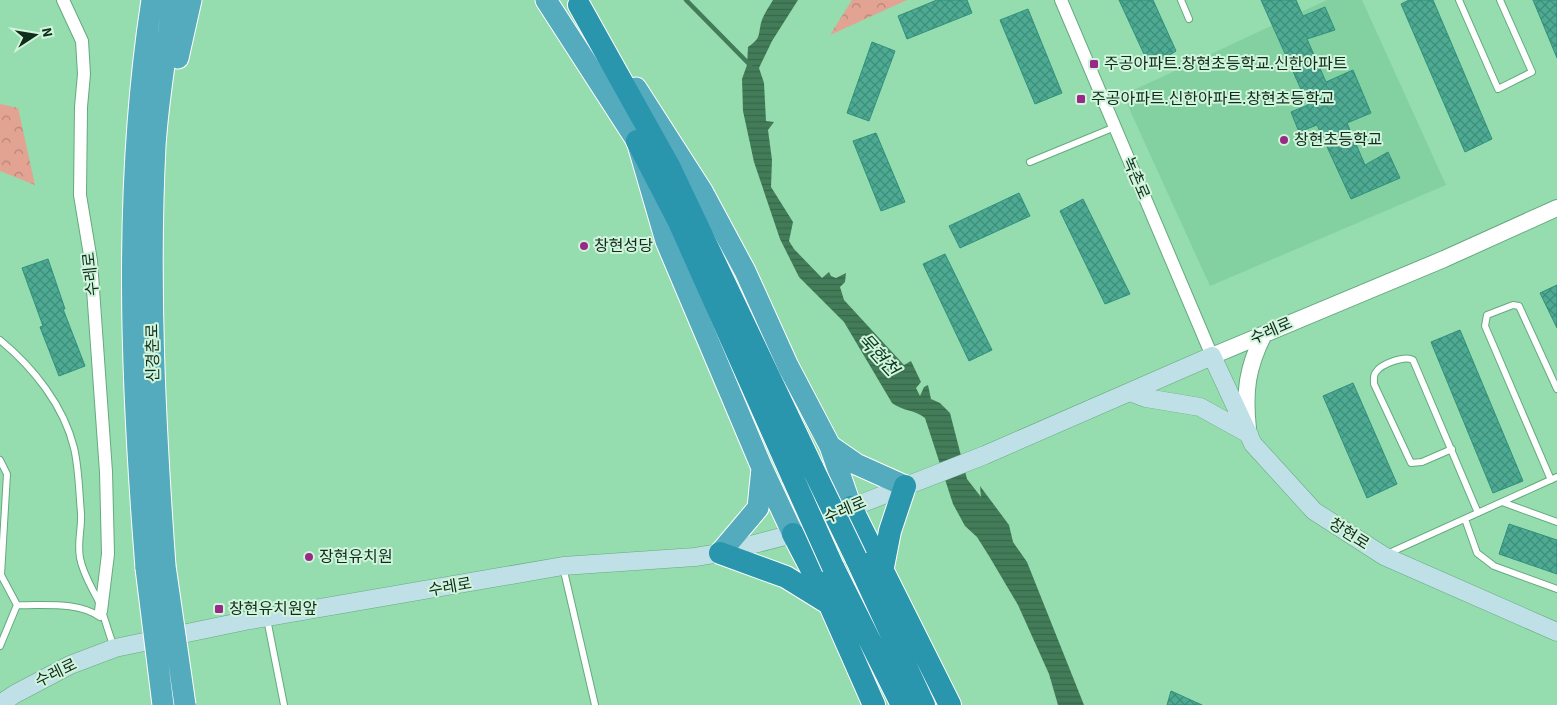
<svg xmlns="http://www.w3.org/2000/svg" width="1557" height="705" font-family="'Source Sans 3','Noto Sans KR',sans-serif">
  <defs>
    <pattern id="forest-crowns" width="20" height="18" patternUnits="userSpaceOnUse" patternTransform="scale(1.25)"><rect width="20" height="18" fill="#e2a393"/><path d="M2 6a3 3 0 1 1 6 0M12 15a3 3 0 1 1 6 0" fill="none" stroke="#b68577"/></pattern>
    <pattern id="water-rules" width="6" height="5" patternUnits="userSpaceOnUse" patternTransform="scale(1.25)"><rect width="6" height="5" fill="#437c59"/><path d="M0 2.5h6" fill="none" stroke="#376649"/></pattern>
    <pattern id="building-cross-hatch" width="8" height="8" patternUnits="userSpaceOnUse" patternTransform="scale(1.25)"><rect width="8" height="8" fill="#4dab94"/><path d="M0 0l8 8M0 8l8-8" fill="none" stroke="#3f8c78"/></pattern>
  </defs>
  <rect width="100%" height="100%" fill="#95dcae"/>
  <!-- built -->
  <path fill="#83d1a0" d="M1327 0H1362L1446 185 1210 286 1123 95Z"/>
  <!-- forest -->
  <path fill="url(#forest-crowns)" d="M852 0H907L830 35Z
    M0 104 18 108 35 185 0 171Z"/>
  <!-- water -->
  <path fill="url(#water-rules)" d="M773 0H798L772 41 759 68 764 83 766 121 774 122 768 130 772 160 771 187 793 222 789 241 794 249 822 278 829 272 831 276 836 278 846 273 845 282 840 287 844 300 904 365 911 361 921 382 916 388 920 396 924 387 928 385 931 399 940 403 950 413 967 479 981 497 980 486 1009 525 1013 542 1027 562 1084 705H1058L1049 674 1018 605 989 556 977 537 965 526 953 504 925 418C916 410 902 411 892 403L844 322 799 277 780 239 754 162 743 111 742 79 747 65 748 47C761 38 758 36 761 23 763 15 769 7 773 0Z"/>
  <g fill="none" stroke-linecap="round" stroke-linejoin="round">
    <!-- stream -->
    <path stroke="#437c59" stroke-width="4.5" d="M686 0 750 65"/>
  </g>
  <!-- building -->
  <path fill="url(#building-cross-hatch)" stroke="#2f917c" d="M937 0H967L972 13 907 39 898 16Z
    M1119 0H1153L1176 51 1150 67Z
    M1261 0H1296L1303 16 1325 7 1335 30 1307 39 1326 82 1353 70 1371 113 1347 123 1365 165 1388 152 1400 178 1351 199 1317 125 1299 132 1291 112 1308 105Z
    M1409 0H1433L1492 139 1465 152 1401 4Z
    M1533 0H1557V58Z
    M1028 9 1062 93 1035 104 1000 20Z
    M872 42 895 51 869 121 847 113Z
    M876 133 905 202 881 211 853 141Z
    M1019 193 1030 216 960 248 949 226Z
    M1083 199 1130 294 1105 304 1060 211Z
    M945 254 992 350 969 361 923 264Z
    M48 259 65 309H63L85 366 59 376 40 327 43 326 22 268Z
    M1557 285V328L1540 293Z
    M1460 330 1523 481 1493 493 1431 342Z
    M1353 383 1397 484 1367 498 1323 396Z
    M1509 524 1557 540V574L1499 554Z
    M1171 691 1202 705H1167Z"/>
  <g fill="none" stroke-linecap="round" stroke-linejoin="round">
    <!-- service casing -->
    <g stroke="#65aa7f" stroke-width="8">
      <path id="service" d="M1181 0 1189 19
        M1459 0 1498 89 1532 72 1500 0
        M1030 162 1115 127
        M0 340C33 367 64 406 74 448 79 469 79 492 81 513 82 529 77 541 80 558 83 574 91 586 98 600 104 615 108 632 114 647
        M1452 449 1422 462 1411 463 1374 384C1374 380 1373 375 1376 372 1381 364 1405 355 1413 360L1478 513
        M0 460 7 474 1 575 17 605 0 646
        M1551 480 1485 326 1487 315 1513 305 1519 306 1557 389
        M1502 502 1557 522
        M1465 519 1477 553 1494 566 1557 589
        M1387 554 1557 477
        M563 567 595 705
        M17 605C43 606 78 601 100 617
        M267 619 284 705"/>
    </g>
    <!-- minor casing -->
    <g stroke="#65aa7f" stroke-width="14">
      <path id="minor" d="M63 0 82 41 84 74 81 107 80 195 91 261 106 472 108 554 101 611
        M1061 0 1212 356"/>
    </g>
    <!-- tertiary casing -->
    <g stroke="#65aa7f" stroke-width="18">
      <path id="tertiary" d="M1212 356 1444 259 1557 208
        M1248 429C1244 391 1247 368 1264 334"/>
    </g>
    <!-- secondary casing -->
    <g stroke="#65aa7f" stroke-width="19">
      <path id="secondary" d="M1130 392 1146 398 1200 407 1249 434
        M840 512 985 455 1212 356 1253 444 1314 511 1384 556 1557 632
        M0 704 15 694 70 665 115 648 245 621 563 566 695 557 720 553 793 534 805 528"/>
    </g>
    <!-- trunk casing -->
    <g stroke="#fff" stroke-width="23">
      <path id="trunk" d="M546 0 637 141 666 241 762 468 793 534
        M178 58 191 0
        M636 88 702 191 745 271 788 366 830 446 851 507
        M830 446 856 464 905 486
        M720 553 758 508 762 468
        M165 566C155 426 148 286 155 146 158 98 167 48 173 0
        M146 568C131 379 123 188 152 0"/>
    </g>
    <!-- motorway casing -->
    <g stroke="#fff" stroke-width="24">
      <path id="motorway" d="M579 5 669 166 813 469
        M637 141 679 222 793 478
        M851 507 950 705
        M793 534 829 603 874 705
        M720 553 786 577 828 603
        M856 558 924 705
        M833 567 902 705
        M883 567 890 531 905 486"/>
    </g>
    <!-- service -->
    <use href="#service" stroke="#fff" stroke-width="6"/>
    <!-- minor -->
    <use href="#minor" stroke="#fff" stroke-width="12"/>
    <!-- tertiary -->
    <use href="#tertiary" stroke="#fff" stroke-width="16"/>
    <!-- secondary -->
    <use href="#secondary" stroke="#bfe0e6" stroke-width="18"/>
    <!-- trunk -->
    <use href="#trunk" stroke="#54abbe" stroke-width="21"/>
    <!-- motorway -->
    <use href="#motorway" stroke="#2996ad" stroke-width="22"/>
    <!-- trunk-bridge casing -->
    <g stroke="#fff" stroke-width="23" stroke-linecap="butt">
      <path id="trunk-bridge" d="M165 566 185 705
        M146 568 163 705"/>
    </g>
    <!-- motorway-bridge casing -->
    <g stroke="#fff" stroke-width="24" stroke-linecap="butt">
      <path id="motorway-bridge" d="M813 469 856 558
        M793 478 833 567"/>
    </g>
    <!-- trunk-bridge -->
    <use href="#trunk-bridge" stroke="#54abbe" stroke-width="21"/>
    <!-- motorway-bridge -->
    <use href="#motorway-bridge" stroke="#2996ad" stroke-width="22"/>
  </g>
  <!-- markers -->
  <g fill="#992887" stroke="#d1f4dc" stroke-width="2">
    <rect x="1089" y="59" width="10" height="10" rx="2.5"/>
    <rect x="1076" y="94" width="10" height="10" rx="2.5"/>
    <circle cx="1284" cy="140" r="5"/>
    <circle cx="584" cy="246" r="5"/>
    <circle cx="309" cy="557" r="5"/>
    <rect x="214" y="604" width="10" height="10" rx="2.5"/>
  </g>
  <g text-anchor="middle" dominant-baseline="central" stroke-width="4" stroke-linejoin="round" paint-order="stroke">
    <!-- poi labels -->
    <g font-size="16" fill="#102d1c" stroke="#d1f4dc" text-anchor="start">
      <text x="1104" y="64">주공아파트.창현초등학교.신한아파트</text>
      <text x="1091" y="99">주공아파트.신한아파트.창현초등학교</text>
      <text x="1294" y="140">창현초등학교</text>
      <text x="594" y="246">창현성당</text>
      <text x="319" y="557">장현유치원</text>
      <text x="229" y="609">창현유치원앞</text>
    </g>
    <!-- street labels -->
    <g font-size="16" fill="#102d1c" stroke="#d1f4dc">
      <text transform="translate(1136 178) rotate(67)">녹촌로</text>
      <text transform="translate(91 274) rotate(-96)">수레로</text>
      <text transform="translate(1271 331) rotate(-23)">수레로</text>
      <text transform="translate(153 353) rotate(-91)">신경춘로</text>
      <text transform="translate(845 510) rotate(-23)">수레로</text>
      <text transform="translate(1349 534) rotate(32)">창현로</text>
      <text transform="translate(450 587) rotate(-10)">수레로</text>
      <text transform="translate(56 673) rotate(-26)">수레로</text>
    </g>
    <!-- water labels -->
    <g font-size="18" font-style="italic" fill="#08381f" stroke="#d1f4dc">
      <text transform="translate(878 355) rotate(48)">묵현천</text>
    </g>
  </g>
  <!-- north arrow -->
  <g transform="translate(35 35) rotate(78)" stroke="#d1f4dc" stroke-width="4" paint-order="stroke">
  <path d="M0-4L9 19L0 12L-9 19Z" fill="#102d1c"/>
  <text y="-8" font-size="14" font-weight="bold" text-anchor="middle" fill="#102d1c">N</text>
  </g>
</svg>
